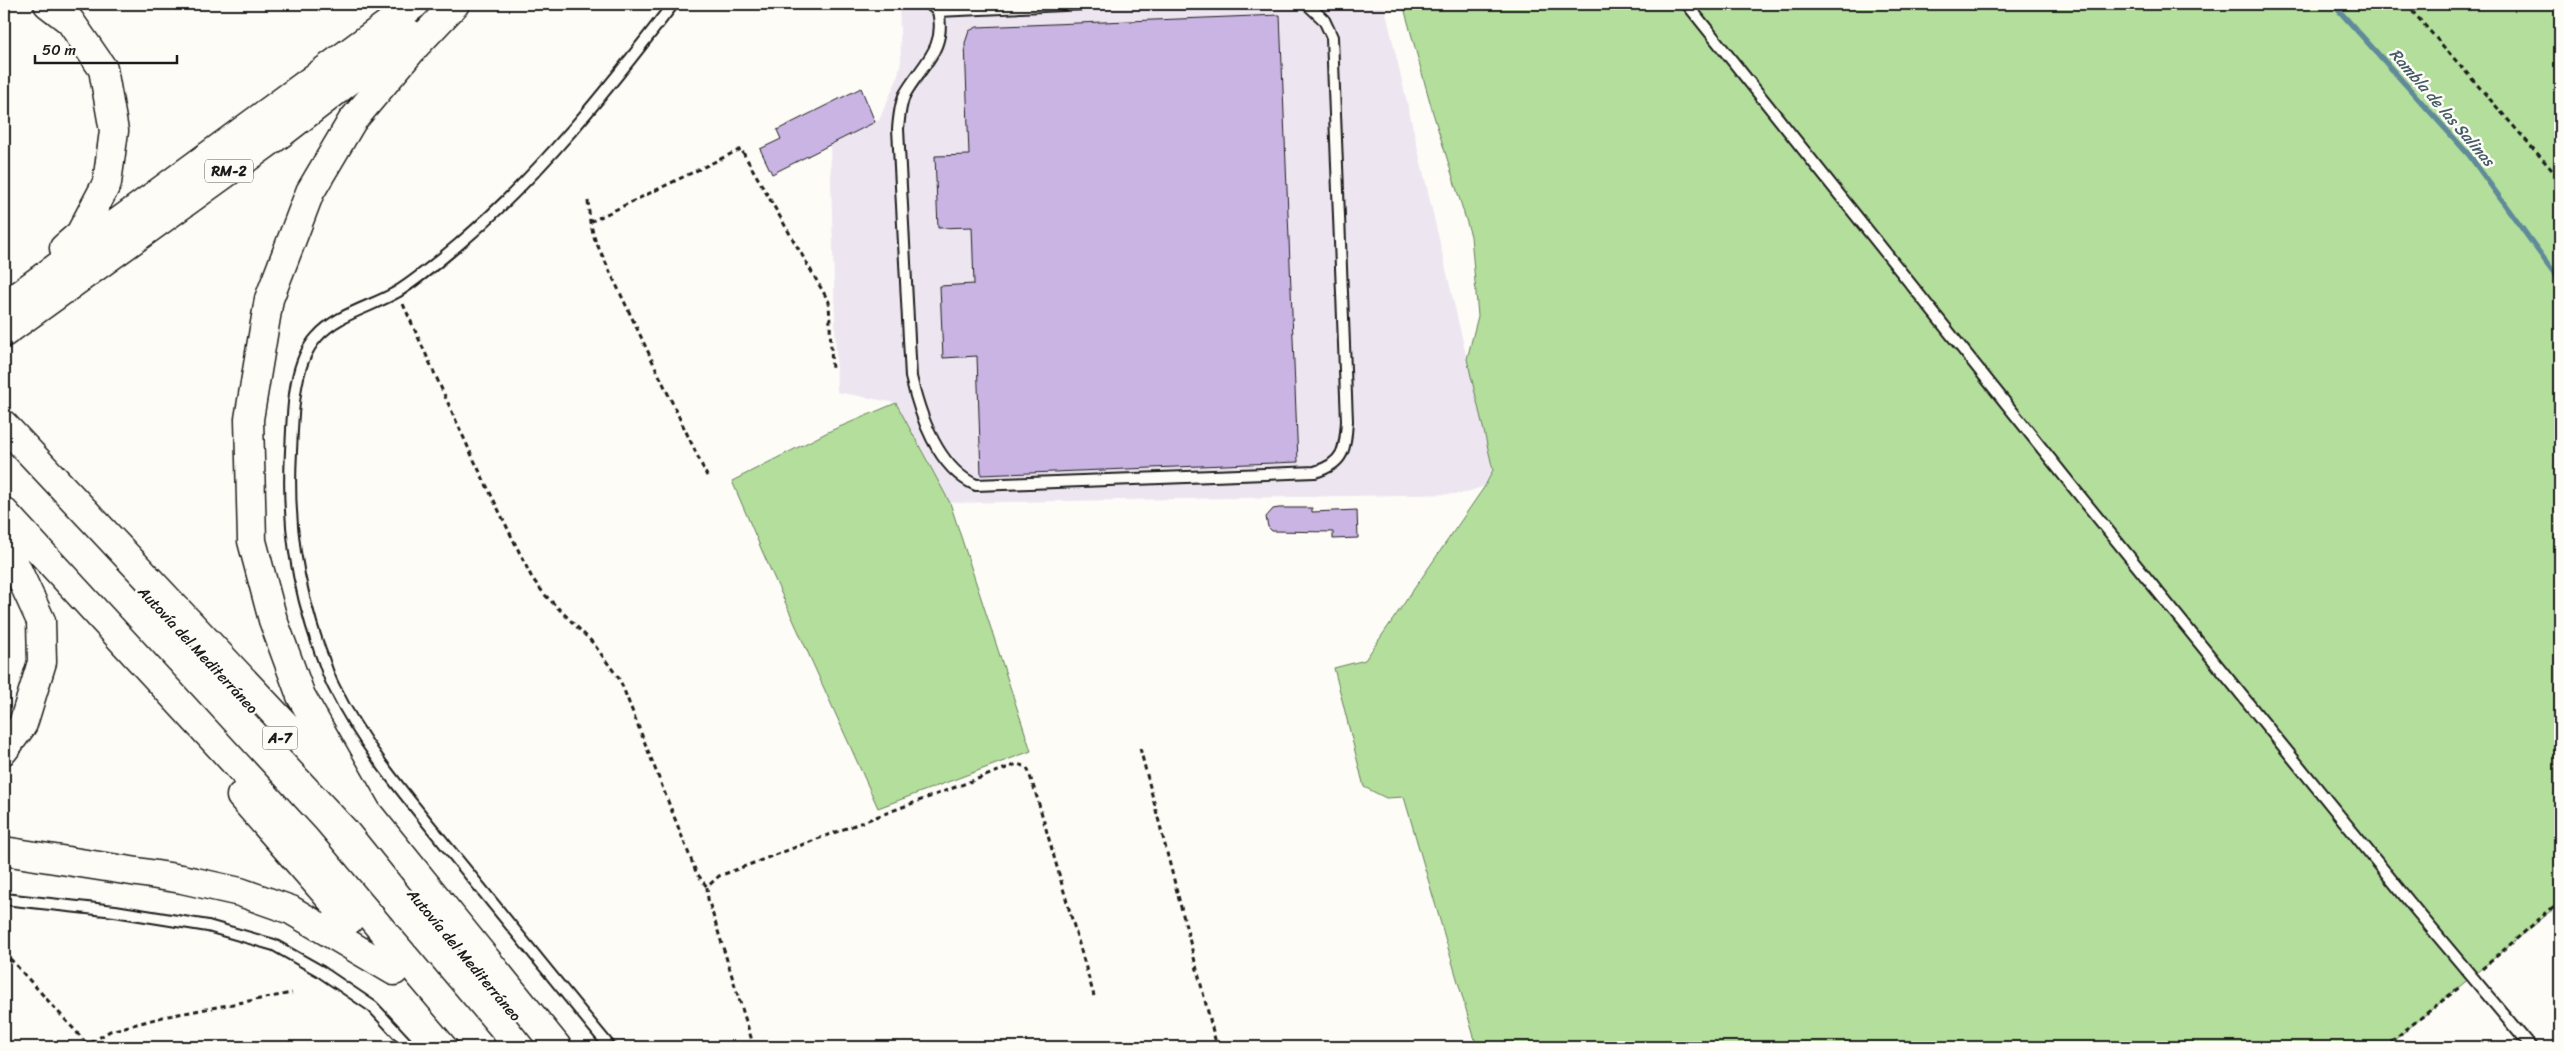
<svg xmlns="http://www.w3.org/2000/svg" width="2564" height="1051" font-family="Sriracha,sans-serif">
  <rect width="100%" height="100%" fill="#fdfcf7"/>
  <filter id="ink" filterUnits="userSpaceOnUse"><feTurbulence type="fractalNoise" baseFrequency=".02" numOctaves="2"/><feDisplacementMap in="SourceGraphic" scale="10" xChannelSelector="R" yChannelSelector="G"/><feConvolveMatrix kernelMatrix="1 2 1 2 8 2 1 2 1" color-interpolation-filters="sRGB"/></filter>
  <g filter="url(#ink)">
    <!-- built -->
    <path fill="#ede6f1" d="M899 4H1384L1493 470 1485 486 1461 494 950 503 896 403 837 392 830 145 879 120 897 79 901 61Z"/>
    <!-- green -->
    <path fill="#b3de9b" stroke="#687d5c" d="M1403 4H2560V904L2386 1047H1477L1404 797 1386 798 1364 787 1334 668 1365 660 1485 486 1493 470 1467 359 1478 316 1471 236 1433 113Z
      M896 403 950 503 1031 751 878 808 763 553 732 481 830 431Z"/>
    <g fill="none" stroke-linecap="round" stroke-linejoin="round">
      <!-- stream -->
      <path stroke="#5f8a99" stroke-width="5.5" d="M2333 4 2469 155 2560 281"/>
    </g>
    <!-- building -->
    <path fill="#c9b4e3" stroke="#1c1c1c" d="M1280 15 1298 462 981 475 977 356 943 358 940 286 974 284 972 227 938 228 935 156 969 155 965 43 969 31 977 27Z
      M861 88 875 122 772 174 760 149 781 139 777 130Z
      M1279 508H1312V512L1357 510 1358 538 1333 539V532L1272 531 1268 527 1266 517 1273 509Z"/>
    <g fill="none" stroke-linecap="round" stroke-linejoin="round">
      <!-- lane casing -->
      <g stroke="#1c1c1c" stroke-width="14">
        <path id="lane" d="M929 4 938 11C947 49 922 64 905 94 900 104 899 118 898 129L911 377C920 415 937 468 976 485L1315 472C1344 463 1345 450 1347 421L1332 37 1324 20 1307 4
          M1687 4 2072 486 2416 910 2531 1047
          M938 11 1086 4
          M4 899 115 911 208 926 274 945 320 971 373 1007 410 1047
          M610 1047C557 983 505 918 452 853 410 801 364 748 334 687 328 676 325 663 320 651 296 582 287 523 291 451 293 416 292 364 317 337 337 314 371 307 397 292 418 279 440 260 459 244 540 175 609 88 673 4"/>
      </g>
      <!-- highway casing -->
      <g stroke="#1c1c1c" stroke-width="31">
        <path id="highway" d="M48 4 70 21 103 69 114 131 107 183 80 234 64 248
          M4 306 415 4
          M4 333 283 132 410 34
          M4 425 367 812 557 1047
          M4 512 305 839 481 1047
          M4 541 41 621 42 662 23 724 4 750
          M241 796 349 920
          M367 812 301 696 273 620 252 541 249 419 269 299 310 192 352 121 416 45 455 4
          M4 851 182 879 240 892 291 910 394 971"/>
      </g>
      <!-- path -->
      <path stroke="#1c1c1c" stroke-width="3" stroke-dasharray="5 4" stroke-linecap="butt" d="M2406 4 2560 179
        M588 201 590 222 595 240 707 476
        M590 222 741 149 829 302 832 371
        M403 304 473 458 532 578 545 595 593 643 620 680 696 872 707 887
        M1140 748 1217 1047
        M4 952 90 1047
        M2482 969 2560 901
        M84 1047 110 1031 163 1017 292 993
        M754 1047 708 899 707 887 719 876 1017 764 1027 767 1036 794 1094 996
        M2384 1047 2461 986"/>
      <!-- lane -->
      <use href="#lane" stroke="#fdfcf7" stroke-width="10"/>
      <!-- highway -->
      <use href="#highway" stroke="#fdfcf7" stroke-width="28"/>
    </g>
  </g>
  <g text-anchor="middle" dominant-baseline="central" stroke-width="5" stroke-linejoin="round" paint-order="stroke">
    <!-- shield labels -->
    <g fill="#fdfcf7" stroke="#605f5e" stroke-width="1">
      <rect x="205" y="159.5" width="48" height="23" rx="4"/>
      <rect x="262.5" y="726.5" width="35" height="23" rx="4"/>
    </g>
    <g font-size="14" font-weight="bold" fill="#1c1c1c">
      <text x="229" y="171">RM-2</text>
      <text x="280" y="738">A-7</text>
    </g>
    <!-- street labels -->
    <g font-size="15" fill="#1c1c1c" stroke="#fdfcf7">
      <text transform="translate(198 650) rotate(47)">Autovía del Mediterráneo</text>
      <text transform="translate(464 955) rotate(50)">Autovía del Mediterráneo</text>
    </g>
    <!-- water labels -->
    <g font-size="16" font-style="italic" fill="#435c65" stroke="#fdfcf7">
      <text transform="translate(2442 107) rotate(49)">Rambla de las Salinas</text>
    </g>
  </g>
  <!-- margin -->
  <rect width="2564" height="1051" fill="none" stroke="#fdfcf7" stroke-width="20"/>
  <rect x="10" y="10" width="2544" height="1031" fill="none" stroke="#1c1c1c" stroke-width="2" filter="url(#ink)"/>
  <!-- scale -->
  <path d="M35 55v8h142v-8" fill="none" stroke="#1c1c1c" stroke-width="2.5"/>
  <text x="42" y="55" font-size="15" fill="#1c1c1c" stroke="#fdfcf7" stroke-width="4" paint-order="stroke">50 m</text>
</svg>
